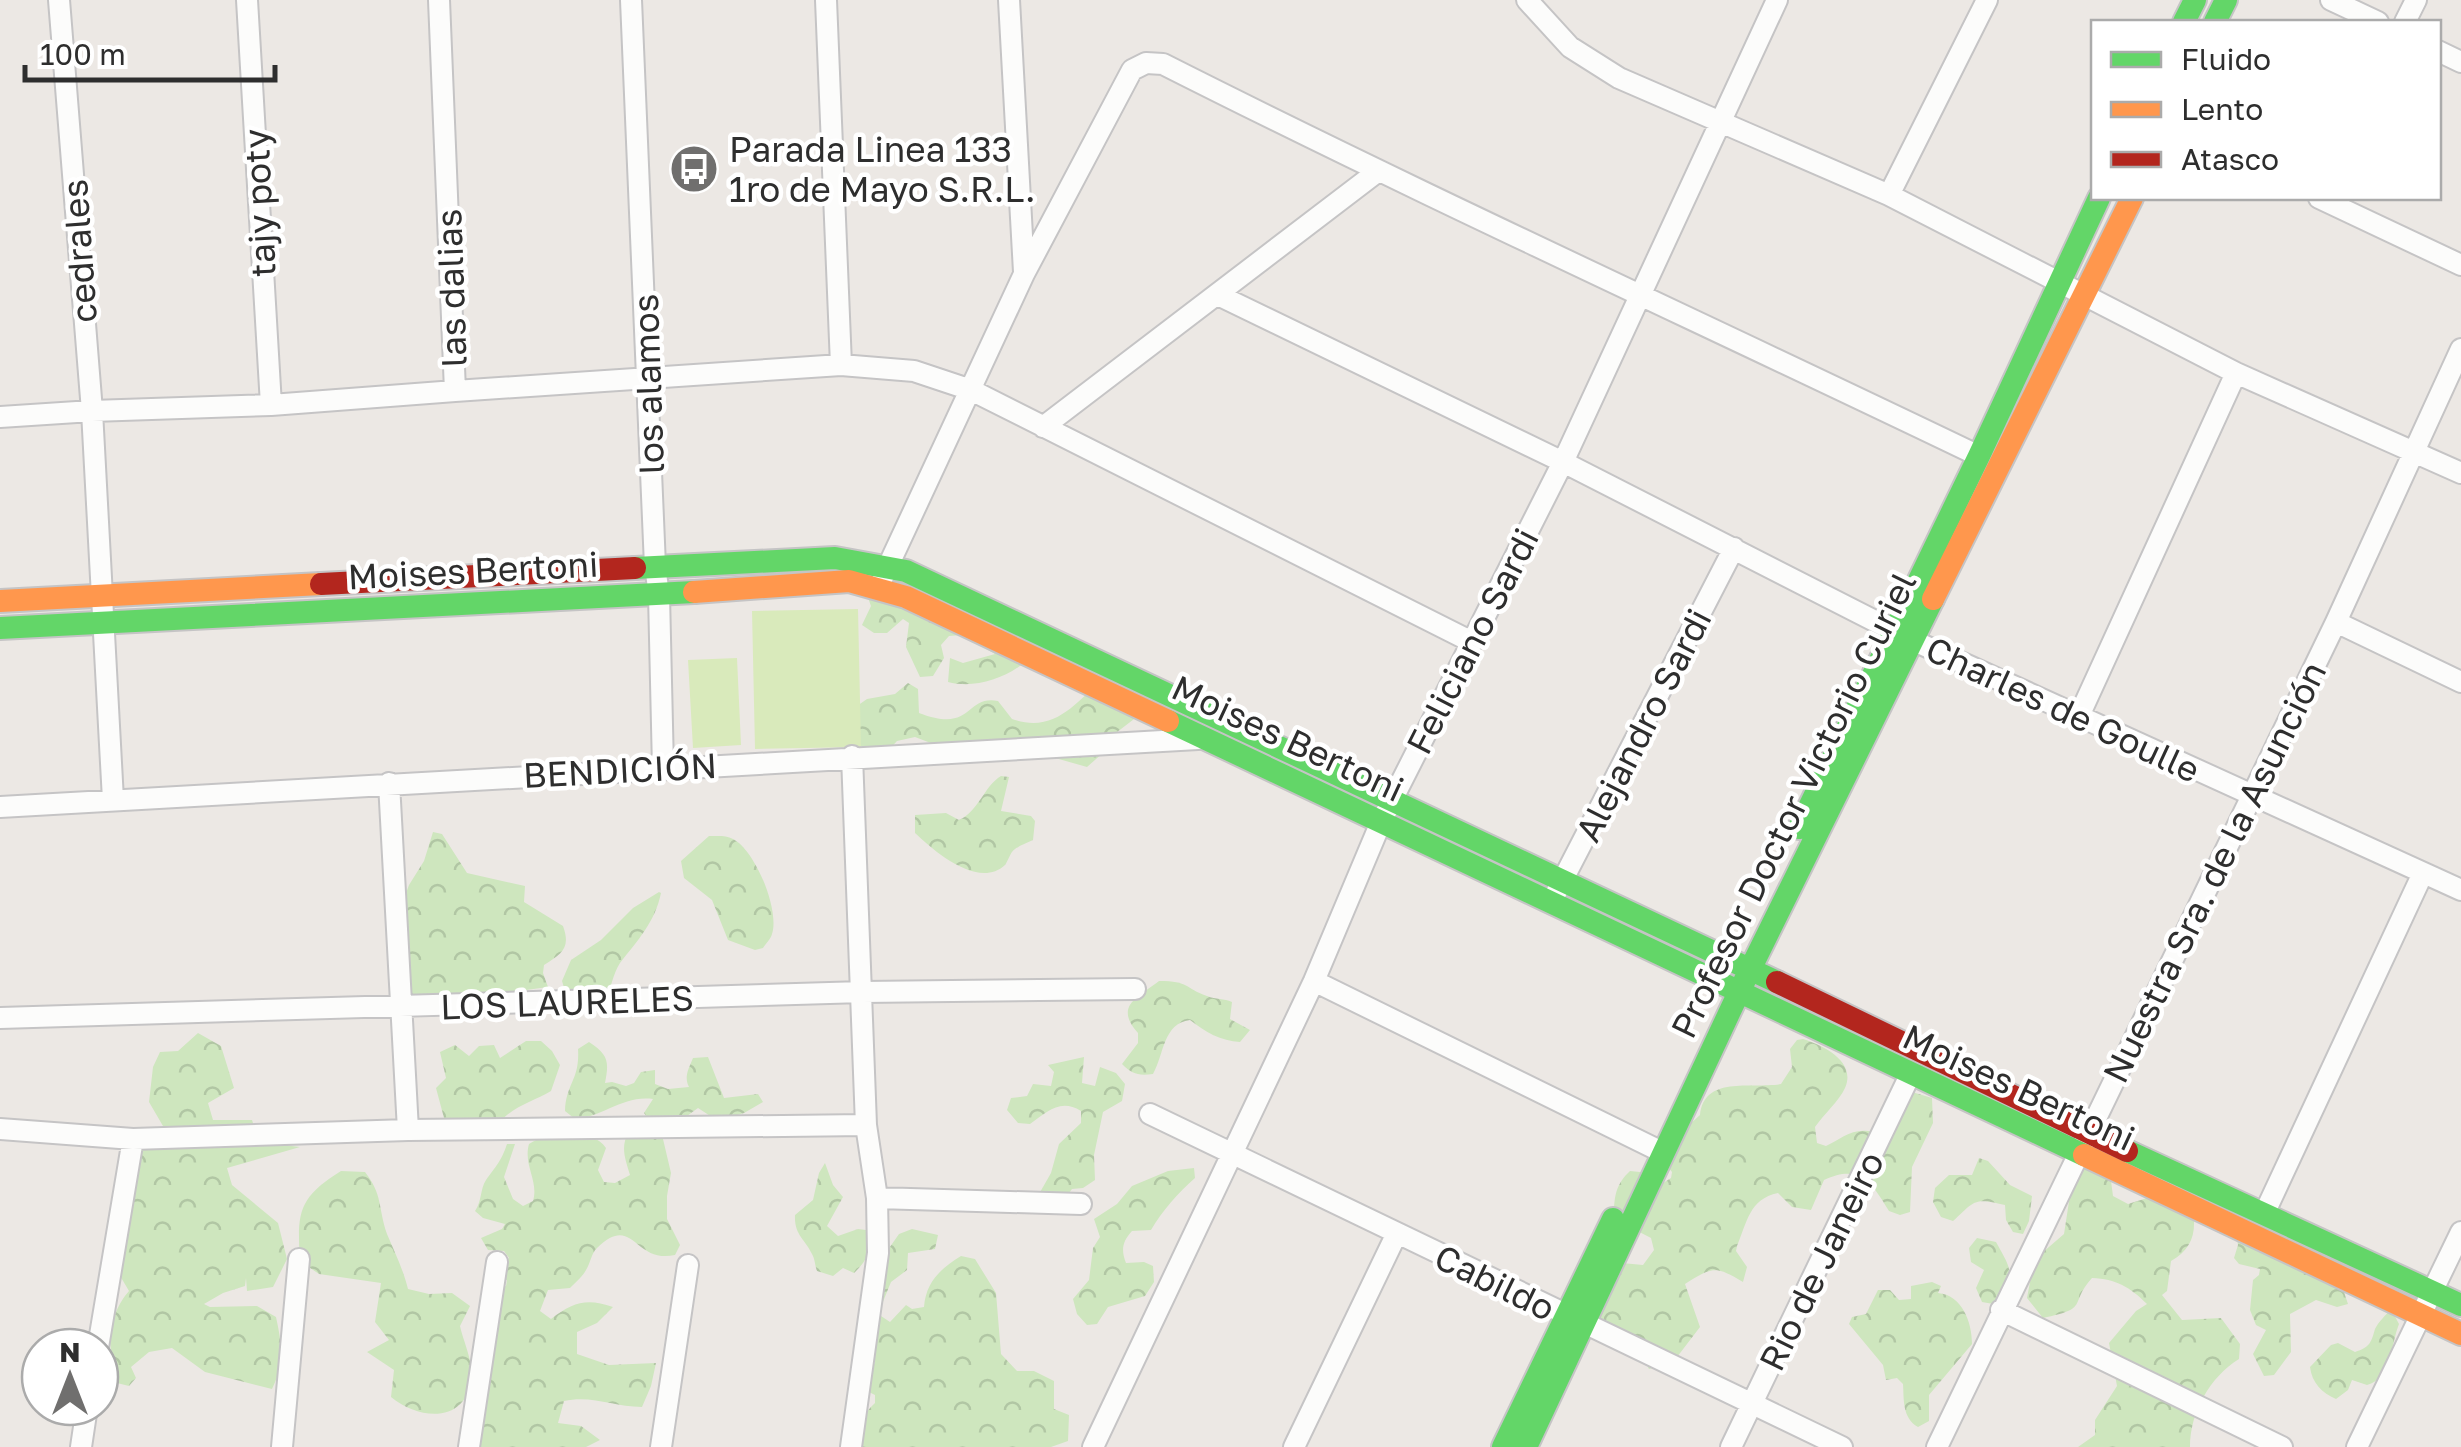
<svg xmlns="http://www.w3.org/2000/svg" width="2461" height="1447" font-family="'Golos Text',sans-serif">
  <defs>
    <pattern id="forest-crowns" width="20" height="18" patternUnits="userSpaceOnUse" patternTransform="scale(2.5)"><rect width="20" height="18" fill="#cee6be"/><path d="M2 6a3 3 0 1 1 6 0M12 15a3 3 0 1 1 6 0" fill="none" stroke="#b1c6a4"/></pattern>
  </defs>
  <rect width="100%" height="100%" fill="#ece8e4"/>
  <!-- forest -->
  <path fill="url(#forest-crowns)" d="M864 587 1025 662C1005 679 973 689 948 682L950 658 963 663 995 654 962 635 949 636 941 645 944 658 933 676 920 677 906 647 909 623 903 619 887 633H874L862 625 871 606Z
    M1104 678 1138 716 1108 739 1104 752 1087 767 1034 752 936 745 915 737 897 741 884 755C868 754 861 748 853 736L857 706 867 699 895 694 908 683 918 689 919 713C974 734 964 695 998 701L1012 719C1055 734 1075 703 1104 678Z
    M1001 776 1009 777 1001 811 1031 816 1035 821 1033 840C1027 843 1017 846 1012 852 1011 853 1006 864 1005 865 978 890 933 850 915 833V815L946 813 959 820C979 811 984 786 1001 776Z
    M433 832 442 834 467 873 525 886 524 902 563 926C571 948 562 954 544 965L543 973 548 987 410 1006 402 904 409 885 424 861Z
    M709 836C718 836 726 835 733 839 755 850 780 910 772 934 771 939 766 943 763 948L755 950 728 940 712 900 684 878 681 861Z
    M659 892 661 893C655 922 638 940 620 963 613 974 610 990 606 1002L566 994 562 981 571 960 601 940 633 908Z
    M1159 981C1190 981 1184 988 1207 996 1216 1000 1224 998 1232 1002L1230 1019 1250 1030 1240 1042C1221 1041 1205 1032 1190 1020 1163 1023 1164 1055 1153 1074 1138 1076 1132 1074 1122 1064L1138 1043V1033C1114 1006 1137 998 1159 981Z
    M198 1033 221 1046 234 1088 208 1103 213 1120H252L259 1142 300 1147 227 1168 232 1185 278 1223 287 1259 273 1287 247 1291 246 1278 245 1286 223 1293 204 1304 210 1307 257 1306 276 1317C282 1345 285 1363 272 1389L205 1372 172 1348 149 1352 131 1367 136 1378 129 1386 113 1382C117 1366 110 1354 110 1339 110 1322 119 1302 129 1291L116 1269 134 1154 163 1126 149 1102 153 1067 160 1052 178 1051Z
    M1803 1039C1822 1045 1857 1061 1845 1088 1839 1101 1824 1114 1815 1127L1817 1143 1826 1146C1841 1139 1850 1129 1868 1131 1877 1132 1883 1137 1893 1138L1897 1120 1912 1092 1932 1098 1933 1123 1912 1167 1910 1212 1900 1215 1889 1211C1872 1183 1860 1163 1824 1180L1811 1210 1792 1207 1778 1193C1749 1199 1747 1223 1737 1246L1736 1251 1747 1267 1743 1282C1715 1265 1712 1267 1685 1284L1700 1327 1674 1361 1649 1369 1644 1359 1641 1338 1629 1340 1593 1323 1622 1263 1643 1265 1654 1250 1651 1238 1620 1222 1614 1215C1614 1196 1616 1184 1630 1171L1640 1172 1660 1185 1671 1178 1672 1172 1667 1166 1689 1125 1700 1115C1704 1075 1751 1089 1781 1084L1792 1067 1790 1049 1797 1040Z
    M526 1041H541L552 1051 560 1065 551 1091C534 1101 512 1107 500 1122L452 1128 444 1118 436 1088 446 1078 440 1052 455 1045 469 1056 479 1046 494 1045 500 1058Z
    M589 1042C609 1055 609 1062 605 1083L612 1082 626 1086 634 1083 641 1072 655 1070V1084L668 1089 689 1087C684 1077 688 1070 693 1058L708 1057 724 1098 758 1094 763 1102 744 1113 718 1121 698 1108 680 1121 647 1117 644 1113 653 1099C623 1095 603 1117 575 1119L565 1111C566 1083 580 1080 578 1049Z
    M1084 1057 1082 1083 1095 1086 1100 1067 1116 1073 1125 1084 1122 1101 1103 1112 1094 1155 1095 1180 1083 1188 1072 1189 1062 1202 1035 1201 1051 1173 1059 1144 1081 1123V1111C1060 1098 1047 1112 1030 1124L1018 1123 1007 1110 1011 1098 1027 1096 1033 1084 1051 1086 1054 1072 1048 1065Z
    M629 1131 663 1139 671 1173 667 1196V1219L680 1245 675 1255C633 1264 634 1212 597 1248 591 1254 591 1262 586 1270 583 1276 576 1282 570 1288L548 1290 540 1311 551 1319C573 1302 587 1298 613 1307L597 1323 577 1332V1354L609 1365 656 1363 651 1386 642 1407C613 1407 593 1395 564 1401L558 1423 581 1426 600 1440 586 1447H472L484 1295 506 1286 507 1280 496 1281 501 1264 509 1258 504 1251 488 1250 481 1238 502 1229 505 1224 483 1218 475 1211C482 1201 480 1189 486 1180 496 1166 501 1162 507 1144H515L504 1177 513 1199 523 1206 533 1201C539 1181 523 1165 529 1144 548 1131 592 1127 606 1148L598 1170 604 1182 615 1183 630 1175C625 1158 620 1147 629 1131Z
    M1979 1158 1988 1161 2010 1185 2032 1196 2029 1221 2023 1234 2013 1232 2006 1220 2005 1205C1973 1197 1975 1201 1953 1221L1941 1217 1933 1202 1935 1188 1949 1175H1972Z
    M825 1163 833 1185 843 1197 827 1226 838 1236 858 1229 866 1230C872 1249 868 1260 854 1273L843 1268 833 1276 817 1271C815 1266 815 1259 812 1254 805 1239 794 1235 795 1215L813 1200 819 1173Z
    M2085 1164 2109 1166 2113 1196 2128 1204 2147 1198 2194 1219C2195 1239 2188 1251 2171 1261L2167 1291 2162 1295 2182 1320 2221 1318 2240 1344 2239 1359C2210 1377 2190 1412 2190 1447H2078L2095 1435V1420L2117 1386 2109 1343 2136 1311 2147 1304C2130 1287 2116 1279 2092 1278 2068 1305 2091 1308 2043 1318L2027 1298 2033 1266 2042 1253 2064 1234 2072 1182Z
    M1194 1168 1195 1178C1178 1193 1162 1211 1151 1230L1132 1231C1122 1242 1121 1250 1126 1263L1144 1262 1153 1266 1154 1282 1145 1296 1108 1307 1097 1324 1087 1325 1077 1314 1073 1299 1089 1280 1093 1248 1100 1237 1094 1219 1117 1204 1132 1186 1168 1171Z
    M341 1171 365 1172C383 1195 378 1208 387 1234 395 1253 403 1269 408 1289L429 1294 452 1293 470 1306 460 1326C463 1340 472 1359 471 1373 471 1423 421 1422 391 1397L394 1370 367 1352 389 1340 375 1322 381 1283 319 1274 300 1261C297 1212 298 1198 341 1171Z
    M2234 1216 2344 1292 2348 1304 2337 1307 2316 1300 2290 1314 2291 1352 2274 1375 2264 1376 2253 1354 2266 1330 2256 1325 2250 1310 2253 1280 2259 1275 2260 1269 2239 1264 2234 1258 2238 1245Z
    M912 1229 938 1235 935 1249 908 1253 907 1270 891 1282 878 1314 890 1322 906 1305 912 1309 924 1307C926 1282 940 1269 961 1256L975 1259 996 1293 1001 1354 1017 1371H1034L1054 1381V1409L1069 1415 1068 1441 1051 1447H862C854 1429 861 1416 875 1403V1395L863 1389 875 1362 874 1342 885 1254 899 1234Z
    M1977 1238 1996 1242C2014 1274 2013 1271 1999 1305L1982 1302 1976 1288 1984 1270 1971 1262 1969 1248Z
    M1932 1282 1941 1286 1938 1293C1962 1295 1972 1322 1972 1344L1929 1395V1421L1918 1427C1902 1418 1904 1399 1903 1384L1897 1378 1886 1380 1883 1365 1849 1324 1852 1317 1866 1314 1878 1290H1890L1899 1300 1911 1299V1286Z
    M2391 1309 2399 1324C2391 1344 2391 1379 2367 1385L2352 1380 2348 1390 2336 1399C2322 1393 2312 1383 2310 1367L2331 1345 2338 1343 2355 1352C2370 1347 2371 1343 2375 1329 2378 1322 2386 1315 2391 1309Z"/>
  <!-- pitch -->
  <path fill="#d9eabb" d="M858 609 861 747 755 749 752 611Z
    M737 658 741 745 693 748 688 660Z"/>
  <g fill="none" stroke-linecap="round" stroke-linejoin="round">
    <!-- street casing -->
    <g stroke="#c5c4c5" stroke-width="24">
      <path id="street" d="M247 0 271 405
        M631 0 655 566 659 595 663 768
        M826 0 841 365
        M1009 0 1024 272
        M1527 0 1570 47 1619 78 1889 195 2236 373 2461 473
        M2331 0 2378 22
        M2405 22 2416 0
        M2438 51 2461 62
        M1889 195 1987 0
        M2319 198 2461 265
        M1218 295 1563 462 1912 640 2461 890
        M455 391 841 365 914 371 971 390 1470 641
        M0 417 92 411 59 0
        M1043 427 1377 172
        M883 577 1024 274 1132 70 1146 63 1163 64C1432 200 1707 325 1979 456
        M2336 622 2461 682
        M2079 716 2236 373
        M389 783 408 1130
        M113 800 92 411 271 405 455 391 439 0
        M0 807 1198 739
        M1556 893 1734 548
        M1314 981 1664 1153
        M0 1018 863 992 1135 989
        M1150 1114 1842 1447
        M0 1129 133 1139 408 1130 866 1125
        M877 1198 1081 1204
        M2265 1212 2423 873
        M2001 1310 2282 1447
        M98 1347 133 1139
        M81 1447 87 1407
        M282 1447 299 1259
        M469 1447 497 1262
        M661 1447 688 1265
        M851 1447 878 1253 877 1198 866 1125 852 756
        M1093 1447 1314 981 1381 822 1563 462 1777 0
        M1294 1447 1397 1233
        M1731 1447 1910 1075
        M1937 1447 2336 622 2461 349
        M2357 1447 2461 1232"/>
    </g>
    <!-- fast casing -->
    <g stroke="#c5c4c5" stroke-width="26">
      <path id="fast" d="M2184 22 2195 0
        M2215 22 2226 0
        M635 568 835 558 906 571 1777 982
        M0 628 694 592
        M1168 721 2084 1155
        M1799 828 1979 456 2099 198
        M2127 1151 2461 1305
        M1503 1447 1613 1219
        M1526 1447 1739 992 1933 599"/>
    </g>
    <!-- slow casing -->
    <g stroke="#c5c4c5" stroke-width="26">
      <path id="slow" d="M694 592 849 581 906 597 1168 721
        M1933 599 2132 198
        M0 601 321 584
        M2084 1155 2461 1334"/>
    </g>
    <!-- jam casing -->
    <g stroke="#c5c4c5" stroke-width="26">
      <path id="jam" d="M321 584 635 568
        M1777 982 2127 1151"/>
    </g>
    <!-- street -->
    <use href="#street" stroke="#fcfcfb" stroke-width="20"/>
    <!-- fast -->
    <use href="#fast" stroke="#63d668" stroke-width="22"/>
    <!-- slow -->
    <use href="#slow" stroke="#ff974d" stroke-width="22"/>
    <!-- jam -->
    <use href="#jam" stroke="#b3261e" stroke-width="22"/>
  </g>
  <!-- icons -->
  <defs>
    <g id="bus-disc" transform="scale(2.5)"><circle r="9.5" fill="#706f6e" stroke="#fff"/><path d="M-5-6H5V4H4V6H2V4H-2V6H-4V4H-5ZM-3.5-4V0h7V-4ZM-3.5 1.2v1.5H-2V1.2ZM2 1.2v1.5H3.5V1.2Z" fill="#fff"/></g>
  </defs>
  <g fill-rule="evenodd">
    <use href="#bus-disc" x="694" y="169"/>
  </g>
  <g text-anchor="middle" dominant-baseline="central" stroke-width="9" stroke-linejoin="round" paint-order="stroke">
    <!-- poi labels -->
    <g font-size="35" fill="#2e2e2e" stroke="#fff" text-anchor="start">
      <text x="729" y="149">Parada Linea 133<tspan x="729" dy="40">1ro de Mayo S.R.L.</tspan></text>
    </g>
    <!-- street labels -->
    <g font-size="35" fill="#2e2e2e" stroke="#fff">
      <text transform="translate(259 203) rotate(-93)">tajy poty</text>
      <text transform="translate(79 251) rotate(-94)">cedrales</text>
      <text transform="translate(451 288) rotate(-92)">las dalias</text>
      <text transform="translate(648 384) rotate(-92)">los alamos</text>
      <text transform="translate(473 570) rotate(-3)">Moises Bertoni</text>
      <text transform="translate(1472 641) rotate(-63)">Feliciano Sardi</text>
      <text transform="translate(2063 709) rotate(25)">Charles de Goulle</text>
      <text transform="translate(1643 725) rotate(-63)">Alejandro Sardi</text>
      <text transform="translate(1288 738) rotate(25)">Moises Bertoni</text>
      <text transform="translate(620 770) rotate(-3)">BENDICIÓN</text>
      <text transform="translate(1793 805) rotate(-64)">Profesor Doctor Victorio Curiel</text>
      <text transform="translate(2214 872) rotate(-64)">Nuestra Sra. de la Asunción</text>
      <text transform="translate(567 1002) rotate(-2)">LOS LAURELES</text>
      <text transform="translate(2019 1087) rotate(25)">Moises Bertoni</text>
      <text transform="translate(1821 1261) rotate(-64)">Rio de Janeiro</text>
      <text transform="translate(1495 1282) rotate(26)">Cabildo</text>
    </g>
  </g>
  <!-- legend -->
  <rect x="2091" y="20" width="350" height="180" fill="#ffffff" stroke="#ababab" stroke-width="2.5"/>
  <rect x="2111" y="52" width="50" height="15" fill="#63d668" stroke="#ababab" stroke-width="2.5"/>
  <text x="2181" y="70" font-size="30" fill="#2e2e2e">Fluido</text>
  <rect x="2111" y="102" width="50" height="15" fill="#ff974d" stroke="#ababab" stroke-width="2.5"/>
  <text x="2181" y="120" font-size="30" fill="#2e2e2e">Lento</text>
  <rect x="2111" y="152" width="50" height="15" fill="#b3261e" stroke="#ababab" stroke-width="2.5"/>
  <text x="2181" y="170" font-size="30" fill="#2e2e2e">Atasco</text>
  <!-- north arrow -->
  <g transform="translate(70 1377)"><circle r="48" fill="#ffffff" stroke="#ababab" stroke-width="2.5"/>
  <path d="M0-8L18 38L0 25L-18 38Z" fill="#706f6e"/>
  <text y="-15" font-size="28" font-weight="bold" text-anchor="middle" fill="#2e2e2e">N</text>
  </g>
  <!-- scale -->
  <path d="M25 65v15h250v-15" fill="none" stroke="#2e2e2e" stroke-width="5"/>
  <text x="40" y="65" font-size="30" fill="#2e2e2e" stroke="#ffffff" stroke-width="8" paint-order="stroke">100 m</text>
</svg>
